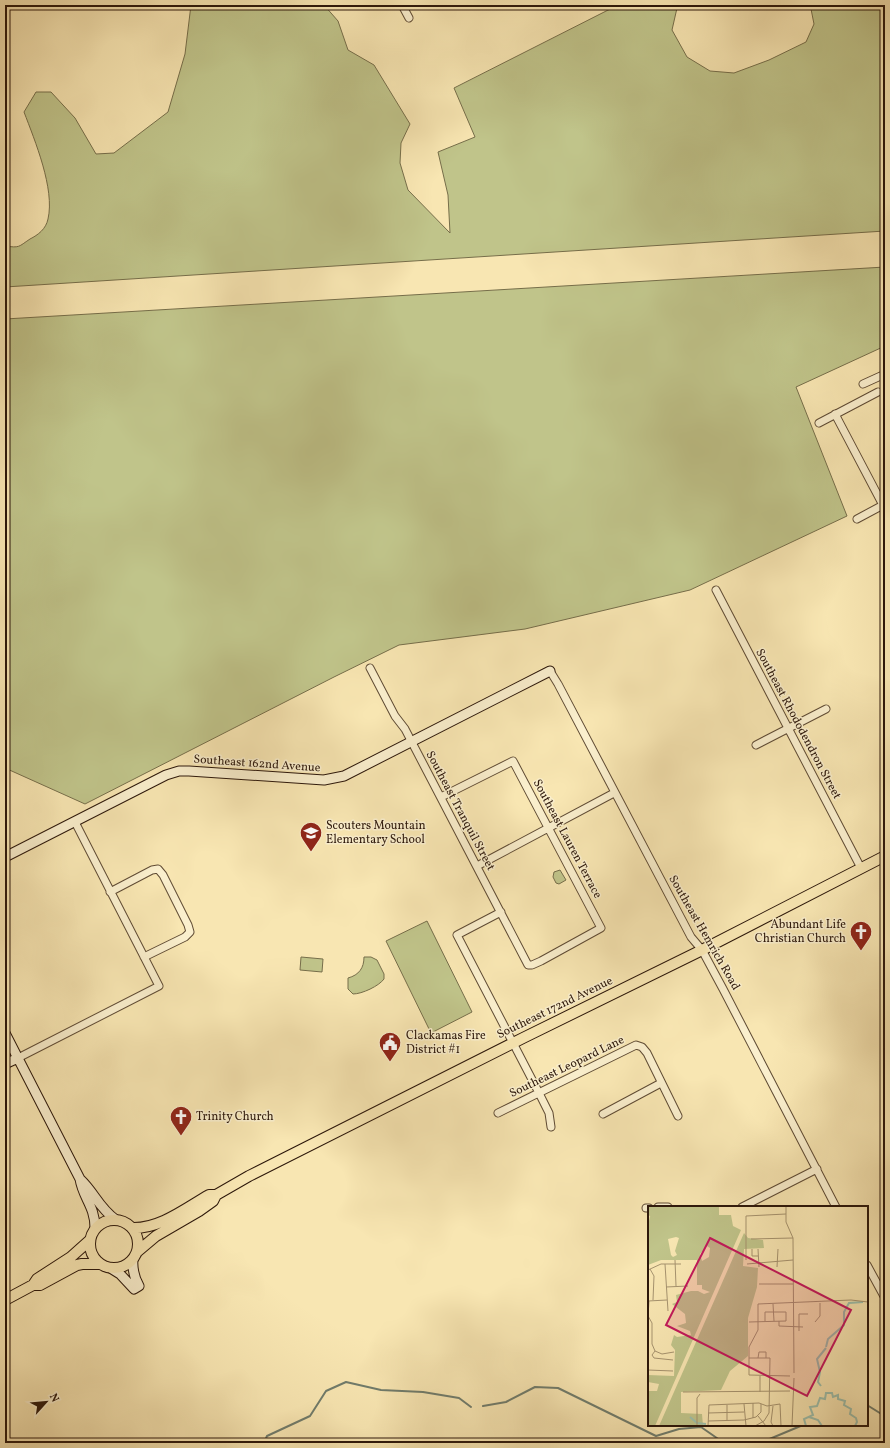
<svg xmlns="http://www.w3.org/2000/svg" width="890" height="1448" font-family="Vollkorn,serif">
  <rect width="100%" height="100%" fill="#f8e6b2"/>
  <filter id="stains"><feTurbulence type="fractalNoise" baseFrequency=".005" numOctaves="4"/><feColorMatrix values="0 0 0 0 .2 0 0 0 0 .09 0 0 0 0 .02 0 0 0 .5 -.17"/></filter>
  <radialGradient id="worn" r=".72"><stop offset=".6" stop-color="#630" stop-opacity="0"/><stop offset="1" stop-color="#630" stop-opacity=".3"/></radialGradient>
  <!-- green -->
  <path fill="#c0c48a" stroke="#766e4a" d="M191 5H324L338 21 348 50 374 65 410 124 401 143 400 163 408 190 450 233 448 195 438 152 475 137 454 88 618 5H680L677 8 672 30 687 57 710 71 734 73 769 60 806 42 814 24 811 9 806 5H885V231L5 287V246C20 248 18 247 30 239 38 235 46 229 48 219 55 189 35 141 24 112L36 92H51L75 118 96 154 114 153 168 112 185 54Z
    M885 267V346L796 387 847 516 690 590 525 629 399 645 334 677 85 804 5 768V319Z
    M560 870 566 880 559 884 556 883 553 877 554 872Z
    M427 921 472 1012 431 1033 386 941Z
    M301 957 323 959 322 972 300 970Z
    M364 957H371L377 960 384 974V979C379 986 362 994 353 994L348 989V978C359 975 364 968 364 957Z"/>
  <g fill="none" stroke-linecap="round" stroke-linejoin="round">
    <!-- stream -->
    <path stroke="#707c6c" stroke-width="2" d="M867 1405 883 1415 885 1414
      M483 1406 506 1402 535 1387 558 1388 656 1436 679 1429 701 1427 724 1443
      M264 1443 267 1436 310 1416 326 1391 346 1382 381 1390 423 1392 459 1398 471 1407
      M760 1443 803 1425"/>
    <!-- street casing -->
    <g stroke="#5f4b34" stroke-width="9">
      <path id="street" d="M402 5 409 18
        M863 384 885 374
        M835 414 885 509
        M819 423 878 392
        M857 519 885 504
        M716 590 861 868
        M370 668 395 716 405 729 528 965H532L541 961 601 928 513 761 441 797
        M550 671 558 684 691 937 702 950 723 989 836 1207
        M756 745 826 709
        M477 866 614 793
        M110 892 152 870 158 869 163 875 188 925 190 932 185 937 144 957
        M501 912 457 935 539 1093 549 1113 551 1127
        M18 1058 159 986 75 822
        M498 1113 636 1045 642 1047 647 1053 678 1116
        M603 1114 661 1083
        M658 1207H668
        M742 1207 817 1169
        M646 1208H649
        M867 1265 885 1298"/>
    </g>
    <!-- secondary casing -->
    <g stroke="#2c170a" stroke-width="11">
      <path id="secondary" d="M5 857 166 775 179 771H189L324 780 344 776 550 671
        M5 1033 80 1179C95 1193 98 1207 116 1220
        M5 1064 18 1058
        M80 1179C83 1198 95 1206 95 1228
        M112 1269 120 1274 134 1289 139 1286C134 1277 132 1270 133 1259"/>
    </g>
    <!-- primary casing -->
    <g stroke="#2c170a" stroke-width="12">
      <path id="primary" d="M90 1244a24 24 0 1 1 48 0a24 24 0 1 1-48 0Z
        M132 1228C160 1229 186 1208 209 1195H216
        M137 1252 156 1236 199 1211 213 1201 216 1195 249 1176 523 1038 702 950 885 856
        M33 1285 37 1279 71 1257 90 1240
        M5 1300 33 1285H40L77 1265 82 1264H99"/>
    </g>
    <!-- street -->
    <use href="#street" stroke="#faefcd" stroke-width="7"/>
    <!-- secondary -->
    <use href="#secondary" stroke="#faefcd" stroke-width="9"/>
    <!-- primary -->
    <use href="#primary" stroke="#f8e6b2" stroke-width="10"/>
  </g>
  <!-- icons -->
  <defs>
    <g id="school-pin" transform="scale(1.15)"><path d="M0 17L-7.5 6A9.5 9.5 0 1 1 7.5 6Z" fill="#8f2418" stroke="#faefcd"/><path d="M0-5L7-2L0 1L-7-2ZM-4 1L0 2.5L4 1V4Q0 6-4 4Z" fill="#fff"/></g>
    <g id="church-pin" transform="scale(1.15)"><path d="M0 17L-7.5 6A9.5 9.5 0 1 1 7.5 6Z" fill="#8f2418" stroke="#faefcd"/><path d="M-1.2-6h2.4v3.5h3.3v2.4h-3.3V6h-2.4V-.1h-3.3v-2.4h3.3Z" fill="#fff"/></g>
    <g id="civic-pin" transform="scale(1.15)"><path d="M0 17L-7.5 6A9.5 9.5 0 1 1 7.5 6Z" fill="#8f2418" stroke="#faefcd"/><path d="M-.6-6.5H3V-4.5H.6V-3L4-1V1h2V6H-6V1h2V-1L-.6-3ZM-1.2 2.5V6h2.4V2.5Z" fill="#fff"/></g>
  </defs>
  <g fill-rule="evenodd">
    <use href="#school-pin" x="311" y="833"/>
    <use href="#church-pin" x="861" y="932"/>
    <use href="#civic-pin" x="390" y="1043"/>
    <use href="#church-pin" x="181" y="1117"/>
  </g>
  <g text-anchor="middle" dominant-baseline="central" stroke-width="3" stroke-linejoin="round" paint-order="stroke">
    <!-- street labels -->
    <g font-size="12" fill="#2c170a" stroke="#faefcd">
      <text transform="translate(798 724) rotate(62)">Southeast Rhododendron Street</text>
      <text transform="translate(257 764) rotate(4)">Southeast 162nd Avenue</text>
      <text transform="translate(460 811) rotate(62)">Southeast Tranquil Street</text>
      <text transform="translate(567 839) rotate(62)">Southeast Lauren Terrace</text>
      <text transform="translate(704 933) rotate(60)">Southeast Hemrich Road</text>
      <text transform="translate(555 1008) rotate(-26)">Southeast 172nd Avenue</text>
      <text transform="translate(567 1067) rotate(-26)">Southeast Leopard Lane</text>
    </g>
    <!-- poi labels -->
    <g font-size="12" fill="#2c170a" stroke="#faefcd" text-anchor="start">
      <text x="326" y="826">Scouters Mountain<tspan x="326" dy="14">Elementary School</tspan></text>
      <text x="846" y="925" text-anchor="end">Abundant Life<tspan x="846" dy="14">Christian Church</tspan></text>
      <text x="406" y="1036">Clackamas Fire<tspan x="406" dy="14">District #1</tspan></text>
      <text x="196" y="1117">Trinity Church</text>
    </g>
  </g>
  <!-- overview -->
  <g transform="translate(648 1206)">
    <rect width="220" height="220" fill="#f8e6b2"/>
    <path d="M0 0H71V9H83L85 20 93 24 7 220H0V185H9L11 178 0 176V169L26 170 27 144 23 139 26 129 29 131 43 129 42 125 29 120 38 117 37 108 24 98 29 96 28 89 43 85H50L56 88 62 86 54 83V79H49V54H13L0 59V20L2 10 6 12 0 9ZM28 31 31 32 27 45 29 49 25 51 23 49 20 33ZM59 40 62 42 61 51 54 55 52 48ZM96 27 100 32 115 34 116 42 96 43 95 60 110 62 109 81 100 112V150L82 165 73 184 33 186V207L54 208 55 220H11Z" fill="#c0c48a" fill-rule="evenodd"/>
    <path fill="none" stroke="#9dc0ad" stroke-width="2" d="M178 141 180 133 196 119V106L201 97 215 96M173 180 170 176 172 166 169 153 178 142M42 211 49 217 58 218M161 211 170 214 174 220M158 220 156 213 165 209 162 201 169 200 172 192 177 193 178 187H184L185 191 190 189V193L197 195 196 199 203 203 202 208 208 212 209 216 207 220"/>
    <path fill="none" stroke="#a6936f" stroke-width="1" d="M138 0V16L145 32 146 167M103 33 145 32M104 43V50H110M110 43 111 61M27 54 28 80M98 54V10L138 8M17 58 20 105M99 58 145 54M129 61 130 43M2 63 6 70 5 94M0 64 13 58H33M111 78H145M18 81 40 80M0 95 19 94M125 98 126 115M0 110 4 117V138L7 145 14 148 26 146M0 110 1 95M131 115V120L155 121M101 116 138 115V106H117V115M167 116 172 110V97M151 125V108H160M7 145 4 149 6 152 25 154M101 152H122L121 207 116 215 107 220M110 152 111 146H118V152M0 164 25 165M112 170V186M142 170 101 169V141L110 124V98L203 94 220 96M35 186 142 185M105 197V212M96 198 98 220M79 199V214M125 200 123 216 125 220M60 207 96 206M110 210 118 220M60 215 96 214 108 211 113 206V198M49 220V192L52 188M60 220 61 199 111 197 119 200 132 198 133 220M144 220 146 172"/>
    <path fill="#c2185b" fill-opacity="0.15" stroke="#c2185b" stroke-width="2" d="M62 32 203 104 159 190 18 119Z"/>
    <rect width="220" height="220" fill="none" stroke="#2c170a" stroke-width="2"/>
  </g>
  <!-- margin -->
  <rect width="890" height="1448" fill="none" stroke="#f8e6b2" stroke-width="20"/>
  <rect x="6" y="6" width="878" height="1436" fill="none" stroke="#2c170a" stroke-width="2"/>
  <rect x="10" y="10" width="870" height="1428" fill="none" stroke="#2c170a"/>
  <!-- north arrow -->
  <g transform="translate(46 1402) rotate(63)" stroke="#faefcd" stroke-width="3" paint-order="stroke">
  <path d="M0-3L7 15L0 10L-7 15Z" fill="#2c170a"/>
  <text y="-6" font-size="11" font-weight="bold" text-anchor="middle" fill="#2c170a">N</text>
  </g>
  <rect width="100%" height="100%" filter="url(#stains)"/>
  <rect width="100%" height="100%" fill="url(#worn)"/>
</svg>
